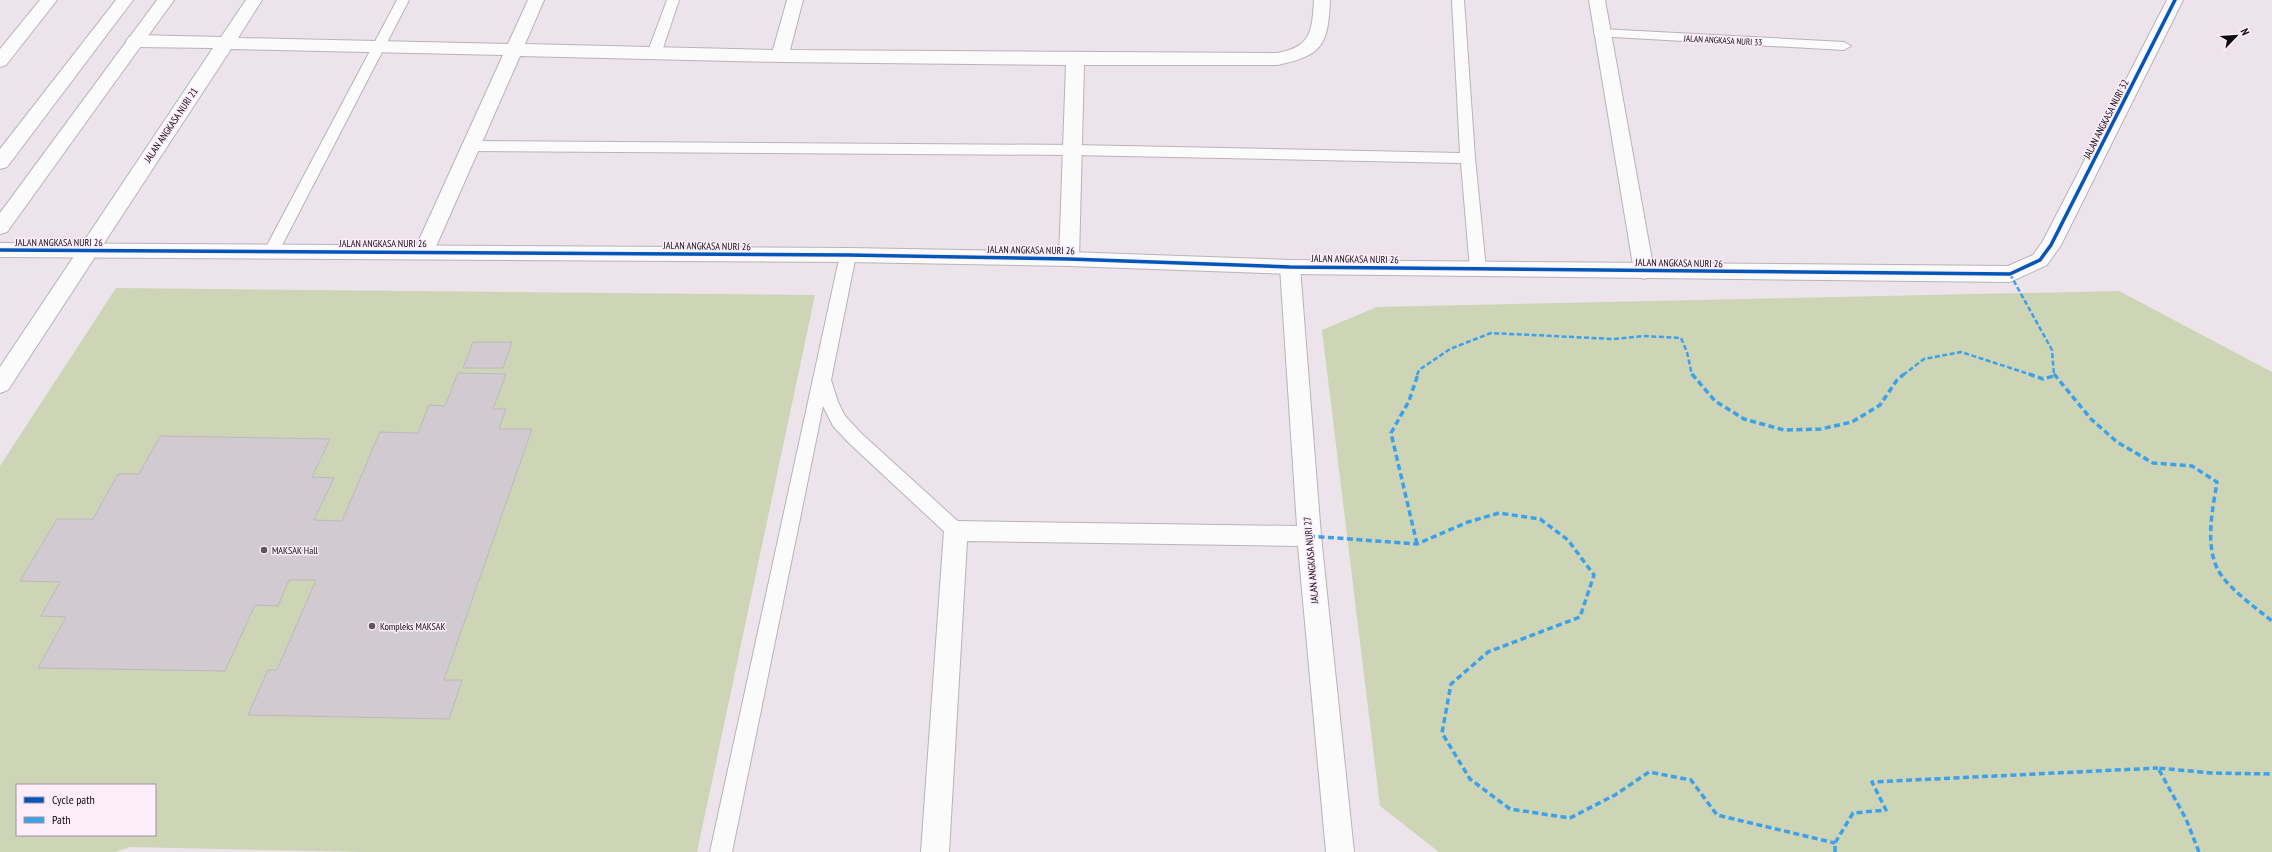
<svg xmlns="http://www.w3.org/2000/svg" width="2272" height="852" font-family="'PT Sans Narrow',sans-serif">
  <rect width="100%" height="100%" fill="#ece3eb"/>
  <!-- green -->
  <path fill="#cdd5b6" fill-rule="evenodd" d="M116 288 815 295 697 852H366L130 847 115 852H0V466ZM17 785H155V835H17Z
    M2119 291 2272 372V852H1439L1380 806 1322 330 1377 307Z"/>
  <!-- building -->
  <path fill="#d1cad0" stroke="#beb8bd" d="M473 342H512L503 368H463Z
    M458 373 506 374 493 409H506L499 429H532L444 680H462L449 719 248 715 268 670H277L316 580H289L278 606 255 605 225 671 38 668 66 617 41 616 60 582 20 581 57 519H93L118 474H139L160 436 330 439 312 477 334 478 314 520 342 521 380 432 418 433 429 405 445 406Z"/>
  <g fill="none" stroke-linecap="round" stroke-linejoin="round">
    <!-- service casing -->
    <g stroke="#b9b3b8" stroke-width="2">
      <path id="service" d="M397 0H409L277 255 272 257 267 255 264 251Z
        M667 0H679L661 54 654 58 647 54Z
        M1452 0H1464L1475 158 1486 269 1483 273 1478 275 1473 273 1470 269 1461 163 1073 155 470 151 465 150 463 146 465 142 470 141 1073 145 1460 153Z
        M1601 29 1844 42 1851 46 1844 50 1596 36 1594 33 1596 30Z
        M848 249 853 251 856 255 831 380 838 402 845 416 862 434 962 525 965 531 962 537 956 539 950 537 850 444 833 426 823 406 732 852H710L840 255 843 251Z"/>
    </g>
    <!-- minor casing -->
    <g stroke="#b9b3b8" stroke-width="2">
      <path id="minor" d="M40 0H57L6 65 0 67V49Z
        M246 0H262L238 38 508 44 528 0H544L525 44 773 50 787 0H803L790 50 1278 53C1312 46 1312 31 1314 0H1330C1328 45 1323 55 1278 65H1084L1079 259 1076 264 1069 266 1062 264 1059 259 1066 65 780 62 520 56 434 251 431 256 424 258 417 256 414 251 503 55 231 49 8 390 0 393V367L213 48 135 47 129 45 126 41 129 37 135 35 221 37Z
        M1589 0H1605L1654 271 1651 276 1644 279 1637 276 1634 271Z
        M1290 260 1297 262 1300 267 1321 536 1354 852H1326L1298 546 967 541 949 852H921L944 531 948 524 956 521 1297 526 1280 267 1283 262Z"/>
    </g>
    <!-- tertiary casing -->
    <g stroke="#b9b3b8" stroke-width="2">
      <path id="tertiary" d="M2167 0H2183L2061 245 2047 265 2010 282 1290 274 1069 266 848 262 0 257V243L848 248 1069 252 1290 260 2008 266 2033 255 2043 241Z"/>
    </g>
    <!-- secondary casing -->
    <g stroke="#b9b3b8" stroke-width="2">
      <path id="secondary" d="M116 0H133L7 167 0 169V149Z
        M157 0H174L7 232 0 234V213Z"/>
    </g>
    <!-- service -->
    <use href="#service" fill="#fcfbfc" fill-rule="evenodd"/>
    <!-- minor -->
    <use href="#minor" fill="#fcfbfc" fill-rule="evenodd"/>
    <!-- tertiary -->
    <use href="#tertiary" fill="#fcfbfc" fill-rule="evenodd"/>
    <!-- secondary -->
    <use href="#secondary" fill="#fcfbfc" fill-rule="evenodd"/>
    <!-- quiet-far1 -->
    <path stroke="#3da1ea" stroke-width="2.5" stroke-dasharray="5 2.5" stroke-linecap="butt" d="M2010 274 2052 350 2054 375
      M1417 375 1419 370 1450 349 1491 333 1614 339 1643 336 1681 338 1687 352 1692 375
      M1903 375 1924 359 1961 352 2032 375"/>
    <!-- quiet -->
    <path stroke="#3da1ea" stroke-width="3.5" stroke-dasharray="6 3.5" stroke-linecap="butt" d="M1692 374 1715 401 1744 419 1784 430 1821 429 1852 422 1880 405 1897 380 1904 374
      M2029 374 2043 379 2054 376
      M2054 374 2091 419 2117 442 2153 463 2192 466 2217 482C2213 508 2205 542 2217 568 2225 586 2256 608 2272 621
      M1309 536 1417 544 1468 522 1499 513 1540 519 1568 540 1594 575 1580 617 1488 652 1451 684 1442 733 1470 779 1510 809 1570 818 1615 795 1649 772 1691 780 1717 815 1835 843
      M1417 544 1391 433 1409 401 1418 374
      M1835 852V843L1853 813 1886 810 1872 782 2158 768
      M2199 852 2186 819 2158 768 2211 773 2272 774"/>
    <!-- cycleway casing -->
    <g stroke="#fdedfb" stroke-width="5.5">
      <path id="cycleway" d="M0 250 848 255 1069 259 1290 267 2010 274 2040 260 2051 245 2175 0"/>
    </g>
    <!-- cycleway -->
    <use href="#cycleway" stroke="#0057b8" stroke-width="3.5"/>
  </g>
  <!-- markers -->
  <g fill="#5d575c" stroke="#fdedfb" stroke-width="1.5">
    <circle cx="264" cy="550" r="4"/>
    <circle cx="372" cy="626" r="4"/>
  </g>
  <g text-anchor="middle" dominant-baseline="central" stroke-width="3" stroke-linejoin="round" paint-order="stroke">
    <!-- far-street labels -->
    <g font-size="9" fill="#100b0f" stroke="#fdedfb">
      <text transform="translate(1723 40) rotate(3)">JALAN ANGKASA NURI 33</text>
    </g>
    <!-- street labels -->
    <g font-size="10" fill="#100b0f" stroke="#fdedfb">
      <text transform="translate(2106 119) rotate(-63)">JALAN ANGKASA NURI 32</text>
      <text transform="translate(171 125) rotate(-56)">JALAN ANGKASA NURI 21</text>
      <text x="59" y="242">JALAN ANGKASA NURI 26</text>
      <text x="383" y="243">JALAN ANGKASA NURI 26</text>
      <text transform="translate(707 246) rotate(1)">JALAN ANGKASA NURI 26</text>
      <text transform="translate(1031 250) rotate(1)">JALAN ANGKASA NURI 26</text>
      <text transform="translate(1355 259) rotate(1)">JALAN ANGKASA NURI 26</text>
      <text transform="translate(1679 263) rotate(1)">JALAN ANGKASA NURI 26</text>
      <text transform="translate(1311 560) rotate(-95)">JALAN ANGKASA NURI 27</text>
    </g>
    <!-- poi labels -->
    <g font-size="10" fill="#100b0f" stroke="#fdedfb" text-anchor="start">
      <text x="272" y="550">MAKSAK Hall</text>
      <text x="380" y="626">Kompleks MAKSAK</text>
    </g>
  </g>
  <!-- legend -->
  <rect x="16" y="784" width="140" height="52" fill="#fdedfb" stroke="#9e939d"/>
  <rect x="24" y="797" width="20" height="6" fill="#0057b8" stroke="#9e939d"/>
  <text x="52" y="804" font-size="12" fill="#100b0f">Cycle path</text>
  <rect x="24" y="817" width="20" height="6" fill="#3da1ea" stroke="#9e939d"/>
  <text x="52" y="824" font-size="12" fill="#100b0f">Path</text>
  <!-- north arrow -->
  <g transform="translate(2236 36) rotate(65)" stroke="#fdedfb" stroke-width="3" paint-order="stroke">
  <path d="M0-3L7 15L0 10L-7 15Z" fill="#100b0f"/>
  <text y="-6" font-size="11" font-weight="bold" text-anchor="middle" fill="#100b0f">N</text>
  </g>
</svg>
